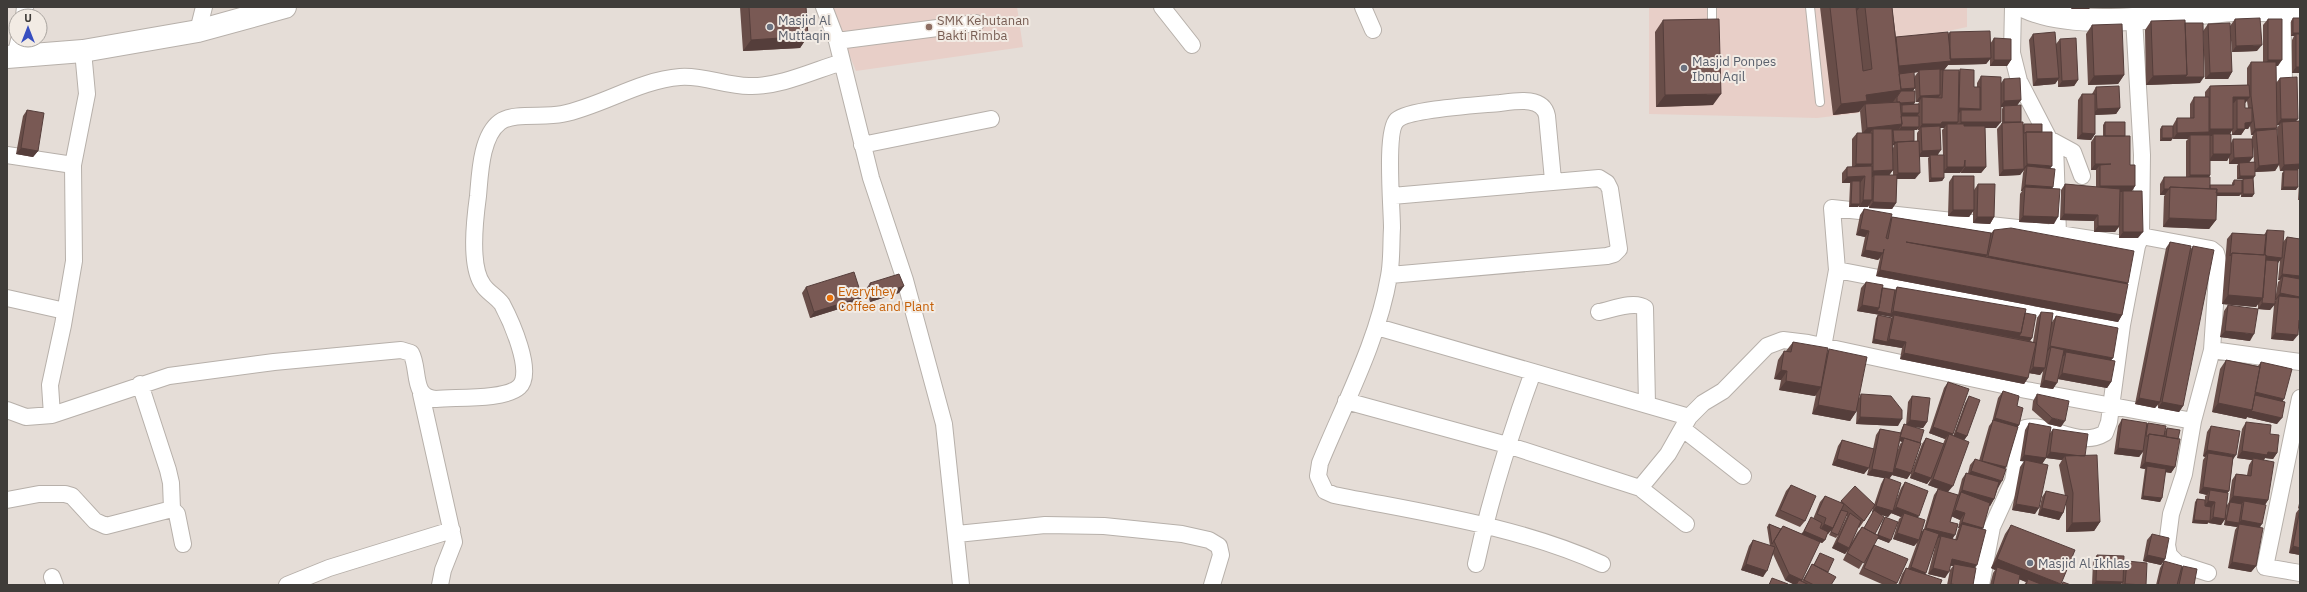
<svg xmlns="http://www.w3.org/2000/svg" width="2307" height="592" font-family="'IBM Plex Sans',sans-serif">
  <rect width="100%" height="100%" fill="#e5ddd7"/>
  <!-- education -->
  <path fill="#e8cfc8" d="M830 7H1017L1023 47 856 71Z
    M1649 7H1967V27L1888 44 1893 102 1859 108V113L1817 118 1649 114Z"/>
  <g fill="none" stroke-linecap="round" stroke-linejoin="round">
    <!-- lane casing -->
    <g stroke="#b7b0aa" stroke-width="10">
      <path id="lane" d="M1712 7V28
        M1810 7 1820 102"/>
    </g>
    <!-- street casing -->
    <g stroke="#b7b0aa" stroke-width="18">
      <path id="street" d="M824 7 837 41 871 178 905 280 944 424 961 585
        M1162 7 1192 45
        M1363 7 1373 30
        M2013 7 2012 53 2019 81 2049 139 2073 152 2082 176
        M2282 11 2284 80
        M24 16 25 7
        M198 31 204 7
        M837 41 976 23
        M15 57 19 40
        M2055 143 2058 234
        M862 145 991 119
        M7 155 73 165 74 261 63 325 50 385 52 415
        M73 165 87 94 83 51
        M1553 180 1547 116C1543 96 1516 101 1500 103 1480 105 1409 109 1397 120 1385 131 1392 208 1392 228 1391 243 1392 261 1389 276 1378 341 1345 402 1320 463L1318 476 1325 491 1334 495C1424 513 1518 526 1602 564
        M2141 236 2211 249 2216 253 2218 260 2212 350 2193 421 2184 474 2171 514 2167 545 2169 555 2177 563 2208 573
        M1837 270 2122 325
        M1390 275 1607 256 1614 254 1619 249 1610 189 1607 183 1599 178 1392 196
        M7 298 65 311
        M1599 312C1611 310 1634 300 1645 308L1647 404
        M1377 327 1689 417
        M1823 347 1837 270 1832 208 2027 229 2137 246
        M2212 350 2300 362
        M140 384 168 470 171 483 172 509
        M421 394 454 542 443 570 440 585
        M2300 398 2265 567 2300 573
        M1346 401 1507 445 1640 488 1686 524
        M7 410 26 417 52 415 169 376 274 362 401 350 411 353C420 369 411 398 436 399 456 397 505 400 519 387 535 373 510 319 502 304 496 296 487 292 483 285 469 266 475 218 478 196 480 174 481 136 500 122 514 112 544 118 562 114 602 106 639 80 680 77 703 75 726 86 749 86 780 87 813 71 842 62
        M1683 429 1743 476
        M1640 488 1668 454 1689 417 1703 403 1723 391 1767 346 1783 340 1808 343 2026 390 2193 421
        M7 500 39 494H65L72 496 95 521 106 526 172 509 177 514 183 544
        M957 534 1045 525 1104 526 1182 534 1209 540 1219 546 1221 555 1212 585
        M1476 564C1490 499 1510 435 1533 372
        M52 577 55 585
        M287 585 329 568 452 530
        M1981 585 1992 527 2013 481 2022 431 2025 428C2052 423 2079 449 2105 433L2109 422 2122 325 2137 246 2141 236 2142 155 2134 18"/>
    </g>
    <!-- secondary casing -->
    <g stroke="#b7b0aa" stroke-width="24">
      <path id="secondary" d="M2025 7C2080 32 2173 14 2233 10 2255 9 2278 11 2300 11"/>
    </g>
    <!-- primary casing -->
    <g stroke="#b7b0aa" stroke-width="24">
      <path id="primary" d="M7 57 83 51 198 31 285 7"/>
    </g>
    <!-- lane -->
    <use href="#lane" stroke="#fff" stroke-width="8"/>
    <!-- street -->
    <use href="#street" stroke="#fff" stroke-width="16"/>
    <!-- secondary -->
    <use href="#secondary" stroke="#fff" stroke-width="22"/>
    <!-- primary -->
    <use href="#primary" stroke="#fff" stroke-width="22"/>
  </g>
  <!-- wall -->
  <path fill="#684d48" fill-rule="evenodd" d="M740 7H806L808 36 800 48 743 51Z
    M1820 7H1892L1896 37 1948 34 1950 32 1990 44 1994 38 2011 60 2007 66H1990V59L1986 64 1948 65 1944 70 1959 72 1960 69 1974 87H1977V83L1981 76 2001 83 2004 79 2021 100 2017 105 2021 122 2023 125 2024 124 2042 132 2050 168 2054 224 2019 222 2020 194 2022 191H2021L2023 173 2024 170 2020 175 1999 176 1997 129 2002 123V109L2003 107H2001L1996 128H1985L1986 167 1981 173H1961V172L1960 173H1944V178L1942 181 1929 182 1928 158 1929 157H1919L1915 179H1897L1896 203 1892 209 1869 208V204L1868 207H1859V205L1858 207H1849L1850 184V183H1842V173L1847 167H1852V139L1857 133H1862L1860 111 1864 106 1859 112 1833 115ZM1918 72 1915 76V85L1914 73ZM1915 88 1916 102H1919L1918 104H1914L1915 102 1913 91ZM1918 128V130H1919L1917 133V141H1914V130H1917ZM1940 128H1944L1942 130 1943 155H1938ZM1894 145 1893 148V175H1889L1893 170 1892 146Z
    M2293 18H2300V73H2292V40L2294 36H2291V21Z
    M2235 19 2257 51 2232 52 2230 28 2232 72 2228 79H2205L2203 31 2208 24 2230 26Z
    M2268 19 2278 66H2276V83L2280 78 2296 121H2300V167L2298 170H2291L2296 190H2281L2282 173 2284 171H2280L2279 165 2275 171 2255 172 2253 178 2254 194 2252 197H2241V194L2239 196H2216V220L2209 229 2163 227 2164 196 2165 195H2160V184L2164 177H2186V141L2188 139H2173V133L2171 141H2160V129L2162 126H2173V125L2177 118H2190V104L2194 97H2205V92L2210 86 2247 85V68L2251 62H2263V25ZM2247 101 2248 108H2245V103ZM2276 111 2277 125H2279L2277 128 2278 138 2275 130ZM2250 126 2251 135H2253L2252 137V139H2233L2231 143 2230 134 2232 130V135H2241L2245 129H2248ZM2253 147 2254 162H2249L2253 157ZM2229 157V164H2238L2237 166V179H2243L2242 180H2234L2232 183V185H2210L2209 177 2210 175V161H2227Z
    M1663 20 1713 105 1656 107 1655 32Z
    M2151 21 2185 23 2200 83 2146 85 2145 30Z
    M2092 25 2124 75 2118 84 2088 85 2086 34Z
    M2033 34 2056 44 2060 39 2078 80 2074 86 2058 87V80L2055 84 2033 86 2029 40Z
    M2096 87 2120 108 2116 114 2095 115V134L2091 140 2077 139 2078 100 2082 94H2092Z
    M27 110 38 151 33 157 16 154 23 116Z
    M2105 122 2125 136 2130 165 2135 186 2132 191 2138 238H2119V227L2115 232H2094V221L2060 220 2061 190 2065 184 2096 187V170H2091V142L2095 136H2103V125Z
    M1953 176 1974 190 1978 184 1994 217 1990 224 1973 223V211L1969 217 1948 216 1949 182Z
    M2300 181V200H2298L2299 183Z
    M1864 209 1891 218 1892 217 1991 233 1994 230 2128 283 2127 284 2122 315 2118 322 1876 276 1880 258 1878 260 1861 256 1865 237 1856 235 1860 215Z
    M2267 230 2283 242 2287 237 2300 239V326H2299L2293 341 2271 339 2274 305 2270 310 2258 309V303L2256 307 2222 304 2227 239 2232 233 2264 235ZM2280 260 2278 280H2280L2278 282 2275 300H2276L2275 301 2278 263Z
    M2170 242 2190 250 2193 246 2183 406 2179 412 2158 408V404L2155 408 2135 404 2166 248Z
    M1866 282 1882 288 1895 290 1897 287 2025 313 2032 338 2030 341 2033 342 2037 318 2041 312 2052 322 2056 316 2113 358 2111 360V382L2107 388 2058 379 2053 389 2040 387 2043 371 2040 375 2029 373 2028 378 2024 384 1900 359 1902 348 1872 343 1876 318 1878 315 1892 318V317L1857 311 1861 288Z
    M870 283 899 293 870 302 866 289Z
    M806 287 858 303 810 318 802 293Z
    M2228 305 2250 341 2220 337 2224 311Z
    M1793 342 1827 353 1829 349 1859 398 1861 394 1898 426 1856 424 1857 408 1856 412 1850 421 1812 414 1816 395 1815 396 1779 390 1781 380 1774 379 1778 360 1784 351H1786Z
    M2226 360 2258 366 2261 362 2283 401 2277 424 2247 417 2246 419 2212 412 2220 369Z
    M1948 382 1953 434 1952 436H1953L1965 403 1969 396 1967 436 1964 440 1948 492 1958 495 1962 479 1966 473H1968L1970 465 1975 459 1979 461 1989 426 1992 422 1998 398 2003 391 2017 406 2019 425 2017 428 2005 469 1998 488 1994 499 1990 506 1989 505 1982 529 1975 567 1973 585H1947L1950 570 1953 566H1950L1945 578 1928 574 1936 543 1925 574 1940 585H1898L1902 574 1906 568H1908L1917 543 1914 546 1893 539 1899 519 1901 517 1891 513 1892 512 1888 517 1881 515 1875 534 1877 535 1883 520 1885 517 1889 543 1877 538 1871 550 1874 545 1897 583 1896 585H1884L1859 574 1869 553 1859 569 1843 560 1848 550 1845 554 1832 548 1847 516H1846L1838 535 1836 538 1829 535 1832 529 1828 534H1827L1825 540 1822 543 1813 539 1802 581 1812 564H1814L1820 553 1828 572 1831 585H1795L1785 580 1773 554 1763 577 1741 570 1749 546 1753 540 1770 546 1767 527 1769 524 1781 529 1783 526 1802 534 1811 517 1813 519 1820 502 1825 496 1840 503 1841 501 1874 505 1881 484 1884 478 1867 475 1869 467 1864 474 1832 465 1838 446 1842 440 1873 449 1876 435 1880 429 1900 433 1902 428 1904 424 1906 425 1908 402 1912 396 1927 422 1923 428 1911 427V473L1922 444 1926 438 1943 444 1945 439 1929 433 1944 388ZM1900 441 1902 442 1900 444 1897 452ZM1911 473 1910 478 1927 484 1931 479 1928 485 1944 491 1938 489 1934 495 1924 529 1921 532 1917 518 1905 482 1901 488 1894 506 1889 479 1892 475 1907 479ZM1873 508 1872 512H1873L1864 528 1862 527 1857 533 1850 545 1858 527 1859 528ZM1951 516 1960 520 1958 528H1959L1958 530 1955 540 1953 539 1950 522Z
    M2037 394 2061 427 2048 424 2032 410 2033 401Z
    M2122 419 2147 424 2148 423 2165 431 2167 428 2178 439 2175 467 2171 473 2165 472 2162 498 2160 502 2141 499 2145 469 2140 468 2143 452 2139 457 2114 454 2118 426Z
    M2246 422 2270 434 2277 453 2273 459 2265 458 2264 460 2268 500 2265 505 2260 528 2256 566 2251 572 2228 568 2235 530 2237 527 2224 525 2225 519 2221 525 2209 523V522L2207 524 2192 523 2195 502 2197 499 2205 500V496L2207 495 2199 493 2203 460 2205 457 2203 456 2207 432 2211 426 2233 459 2229 491 2227 493 2226 516 2227 505 2229 502 2232 480 2236 474 2247 475 2249 465 2252 460 2237 458 2242 429Z
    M2029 423 2050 433 2053 429 2085 456 2100 522 2094 531 2066 532V501L2063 513 2059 520 2038 515 2042 497 2046 491 2065 496 2059 465 2062 460 2046 458 2042 464 2035 514 2012 510 2020 467 2024 461H2020L2025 430Z
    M1791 485 1805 521 1800 527 1775 516 1786 491Z
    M2300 499V555L2289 553 2296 513 2299 509 2298 508Z
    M2011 525 2060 585H2024L2026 582 2019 579 2018 585H1990L1993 573 1995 570 1991 568 2005 534Z
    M2152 534 2165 559 2161 565 2143 561 2147 540Z
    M2097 555 2123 567 2127 561 2146 585H2122V583L2120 585H2092L2093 561Z
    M2164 561 2181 569 2183 566 2194 585H2156L2160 568Z"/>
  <!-- shaded-wall -->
  <path fill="#553e3b" d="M1852 7H1860L1856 12 1847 14Z
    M2072 7H2091L2089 9H2071Z
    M2099 7H2109L2108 8H2098Z
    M2293 33H2300V36L2296 34 2294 36H2291Z
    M808 36 800 48 743 51 751 40Z
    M2262 45 2257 51 2232 52 2236 46Z
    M1991 58 1986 64 1948 65 1944 70 1919 72V70L1918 72 1891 75 1897 66 1950 59Z
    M1994 60H2011L2007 66H1990Z
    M2268 60H2282L2278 66H2263Z
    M2296 67H2300V73H2292Z
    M2232 72 2228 79H2205L2210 73Z
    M2124 75 2118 84 2088 85 2094 76Z
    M2187 75 2204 77 2200 83 2146 85 2153 76Z
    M2059 78 2055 84 2033 86 2037 79Z
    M2078 80 2074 86 2058 87 2062 81Z
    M1915 88 1913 91 1900 92 1893 102 1865 104 1859 112 1833 115 1841 104 1866 95 1896 89Z
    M1721 94 1713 105 1656 107 1665 95Z
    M1940 95 1936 101 1922 97 1919 102H1916L1920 96Z
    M2233 97H2250L2245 103 2237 99 2234 103H2228Z
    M2021 100 2016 107 2004 106 2003 107H2000L2004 101Z
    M1915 102 1913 106 1902 105 1900 106 1897 103Z
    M1959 108 1980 109 1976 115 1961 110 1958 115H1955Z
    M2120 108 2116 114 2093 115 2097 109Z
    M1902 113H1919L1917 116H1900Z
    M2281 119H2298L2293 125 2282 122 2279 125H2277Z
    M1942 122H1958L1954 128 1947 124 1944 128 1921 127 1919 130H1918L1922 124Z
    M1961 122H2001L1996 128H1956Z
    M2252 122 2248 129H2243H2245L2241 135H2232L2237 129 2245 123Z
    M1902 124 1898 131 1873 133V129L1870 133 1862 134 1867 128Z
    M1901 127H1919L1917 130H1899Z
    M2277 128 2272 134 2256 131 2253 135H2251L2255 129Z
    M2210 129H2233L2229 135 2213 134 2212 136 2190 135 2188 139H2173L2177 133 2208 132Z
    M2082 133 2095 134 2091 140 2077 139Z
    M2162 138H2173L2171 141H2160Z
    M1894 142H1897L1894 145 1892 146Z
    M21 148 38 151 33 157 16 154Z
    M1941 150 1937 156 1930 155 1929 157H1918L1922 151Z
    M2213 154H2231L2227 161H2209Z
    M2253 157 2248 164 2239 163 2238 164H2229L2234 158Z
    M1856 164H1872L1868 171 1852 170Z
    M2027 164 2052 166 2047 173 2027 166 2020 175 1999 176 2003 170 2023 169Z
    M2095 164H2111L2100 165 2096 170H2091Z
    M2279 164 2275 171 2254 172 2259 166Z
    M2300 164V167L2298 170 2280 171 2284 165Z
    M1947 167H1964L1960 173H1943Z
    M1965 167H1986L1981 173H1961Z
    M1893 170 1888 177 1874 175 1873 177H1869L1873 171Z
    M1898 173H1920L1915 179H1893Z
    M2190 175H2210L2206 182 2185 181Z
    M1865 176 1860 183 1852 181 1850 183H1842L1847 177Z
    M2240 176H2255L2253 179H2237Z
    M1931 178H1944L1942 181 1929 182Z
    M2025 185 2053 187 2049 194 2025 187 2022 191H2021Z
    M2100 186H2135L2131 192 2123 191 2122 192H2096Z
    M2283 187H2298L2296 190H2281Z
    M2164 189H2169L2165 195H2160Z
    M2210 193H2242L2239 196H2208Z
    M2243 194H2254L2252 197H2241Z
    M1863 200H1872L1868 207H1859Z
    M1873 202 1896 203 1892 209 1869 208Z
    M1851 204H1860L1858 207H1849Z
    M1953 210H1974L1969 217 1948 216Z
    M2064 214 2098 215 2094 221 2060 220Z
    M2023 216 2058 217 2054 224 2019 222Z
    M1977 217H1994L1990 224 1973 223Z
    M2169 218 2216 220 2209 229 2163 227Z
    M2098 226H2119L2115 232H2094Z
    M1860 229 1869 231 1865 237 1856 235Z
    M2123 232H2143L2138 238H2119Z
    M1906 242 1987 255 1983 261Z
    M1865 250 1883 253 1878 260 1861 256Z
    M1988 256 2128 283 2123 289 1984 263Z
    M2265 256 2282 258 2277 264 2265 263Z
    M1880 270 2122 315 2118 322 1876 276Z
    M2282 274 2300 276V279L2283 276 2280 280H2278Z
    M904 286 899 293 870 302 874 296Z
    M2280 293 2300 297V303L2279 296 2276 300H2275Z
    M2228 295 2263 298 2256 307 2222 304Z
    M862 297 858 303 810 318 814 312Z
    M2262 303 2275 304 2270 310 2258 309Z
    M1862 305 1879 308 1875 314 1857 311Z
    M1877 311 1891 314 1893 311 2021 333 2032 338 2030 341 1894 315 1892 317 1875 314Z
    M2225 331 2254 334 2250 341 2220 337Z
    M2275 333 2298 335 2293 341 2271 339Z
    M1874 339 1887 342 1889 339 1906 342 1902 348 1872 343Z
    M2050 346 2113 358 2108 364 2066 352 2064 356 2050 353 2051 347 2047 352H2046Z
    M1904 353 2028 378 2024 384 1900 359Z
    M2033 367 2045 368 2040 375 2029 373Z
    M1781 370 1787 371 1781 380 1774 379Z
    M2062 373 2111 382 2107 388 2058 379Z
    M2044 380 2057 383 2053 389 2040 387Z
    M1786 381 1821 387 1815 396 1779 390Z
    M2254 392 2284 399 2280 405 2254 399Z
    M2139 398 2160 402 2155 408 2135 404Z
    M2162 402 2183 406 2179 412 2158 408Z
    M2218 403 2252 410 2282 418 2277 424 2247 417 2246 419 2212 412Z
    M1818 405 1856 412 1850 421 1812 414Z
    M1860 417 1902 419 1898 426 1856 424Z
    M1995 418 2019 425 2015 431 1992 422Z
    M2052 418 2065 421 2061 427 2048 424Z
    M1910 420 1927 422 1923 428 1905 426Z
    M1933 427 1953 434 1949 440V434L1945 439 1929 433Z
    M1956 432 1967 436 1963 442 1952 438Z
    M1900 437 1904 438 1902 442 1898 440Z
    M2118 448 2143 451 2139 457 2114 454Z
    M2207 450 2236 455 2232 461 2208 453 2205 457 2203 456Z
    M2242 451 2268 452 2277 453 2273 459 2265 458 2263 461 2253 458 2252 460 2237 458Z
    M2050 452 2085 456H2065L2062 460 2046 458 2042 464 2020 461 2024 455 2046 458Z
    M1837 459 1869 468 1864 474 1832 465Z
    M1982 461 2006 467 2002 474 1977 467Z
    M2145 462 2175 467 2171 473 2147 469V466L2145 469 2140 468Z
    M1895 468 1911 473 1907 479 1892 475 1889 479 1867 475 1872 469 1891 473Z
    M1971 471 2002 481 1998 488 1967 477Z
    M1914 472 1931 478 1927 484 1910 478Z
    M1933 479 1953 486 1948 492 1928 485Z
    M2203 487 2229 491 2224 497 2210 490 2207 495 2199 493Z
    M1962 490 1994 499 1990 506 1959 497 1961 492 1958 497H1957Z
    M2143 496 2162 498 2160 502 2141 499Z
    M2233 496 2268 500 2264 506 2244 501 2242 504 2229 502Z
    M2208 501 2215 502 2211 508 2204 507Z
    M2016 504 2039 508 2035 514 2012 510Z
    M1876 506 1893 511 1888 517 1873 512 1874 510 1873 512H1872Z
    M1896 507 1919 516 1914 522 1904 513 1901 517 1891 513Z
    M2042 508 2063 513 2059 520 2038 515Z
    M1955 510 1965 513 1960 520 1951 516Z
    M2213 517 2225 519 2221 525 2209 523Z
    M2194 520 2210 521 2207 524 2192 523Z
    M2241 520 2262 524 2258 530 2239 524 2237 527 2224 525 2226 521 2239 523Z
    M1962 522 1983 528 1979 534 1962 524 1959 528H1958Z
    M2100 522 2094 531 2066 532 2072 523Z
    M1824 524 1833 528 1828 534 1820 530Z
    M1926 528 1955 535 1951 541 1941 536 1939 538 1922 534Z
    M1804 531 1825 540 1822 543 1801 534Z
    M1897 533 1919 540 1914 546 1893 539Z
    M1878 535 1891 540 1889 543 1876 538Z
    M1837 542 1849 548 1845 554 1832 548Z
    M2293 546 2300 548V555L2289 553Z
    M2147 555 2165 559 2161 565 2143 561Z
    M1952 559 1977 565 1972 571 1954 564 1953 566 1948 565Z
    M1997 559 2061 584 2060 585H2034L2028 579 2026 582 1996 570 1997 567 1995 570 1991 568Z
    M2232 562 2256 566 2251 572 2228 568Z
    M1746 564 1767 571 1763 577 1741 570Z
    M1911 567 1926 573 1922 579 1906 574Z
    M1933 568 1949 572 1945 578 1928 574Z
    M1789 574 1802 580 1799 585V580L1795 585 1785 580Z
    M2096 581 2123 582 2120 585H2093Z"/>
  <!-- building -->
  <path fill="#795954" stroke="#553e3b" d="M749 7H806L808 36 751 40Z
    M1830 7H1856L1863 71 1872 69 1865 7H1892L1901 90 1866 95 1867 101 1841 104Z
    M2260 18 2262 45 2236 46 2235 19Z
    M2293 18H2300V33H2293Z
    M1719 19 1721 94 1665 95 1663 20Z
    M2268 19H2282V60H2268Z
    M2185 20 2187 75 2153 76 2151 21Z
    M2185 23H2203L2204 77H2185L2187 75Z
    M2230 23 2232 72 2210 73 2208 24Z
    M2122 24 2124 75 2094 76 2092 25Z
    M1990 31 1991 58 1950 59V32Z
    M1948 32 1951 61 1899 66 1896 37Z
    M2055 32 2059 78 2037 79 2033 34Z
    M2296 34H2300V67H2296Z
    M1994 38 2011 39V60H1994Z
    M2076 38 2078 80 2062 81 2060 39Z
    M2251 62H2276L2277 128 2255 129 2251 96Z
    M1940 69V95L1920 96 1919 70Z
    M1960 69 1974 70V87H1980V109L1959 108Z
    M1943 70H1959L1958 122H1942L1941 124H1922V97L1942 98Z
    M1914 72 1915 88 1901 89 1899 74Z
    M1981 76 2001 77V122H1961V110H1981Z
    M2297 77 2298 119H2281L2280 78Z
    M2020 78 2021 100 2004 101V79Z
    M2249 85 2250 97H2233V129H2210V86Z
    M2119 86 2120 108 2097 109 2096 87Z
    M1901 91H1915V102L1900 103V102H1897V97Z
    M2082 94H2095V134L2082 133Z
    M2194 97H2209V132L2177 133V118H2194Z
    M2237 99H2245V108H2252V122L2245 123V129H2237Z
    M1900 102 1902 124 1867 128 1865 104Z
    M1919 104V113H1902V105Z
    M2021 105V122H2004V106Z
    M27 110 44 113 38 151 21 148Z
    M1901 116H1919V127H1901L1902 124Z
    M2300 121V164L2284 165 2282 122Z
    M2023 122 2024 169 2003 170 2002 123Z
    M2105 122H2125V136H2105Z
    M1947 124H1964V126H1985L1986 167H1965V160L1964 167H1947Z
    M2024 124H2042V132H2026L2025 133H2024Z
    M1940 126 1941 150 1922 151 1921 127Z
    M2162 126H2173V138H2162Z
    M1873 129H1892L1893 170 1873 171Z
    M2277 129 2279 164 2259 166 2256 131Z
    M1893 130H1914V141L1897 142H1894Z
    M2026 132H2052V166L2027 164Z
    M1857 133H1872V164H1856Z
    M2213 134H2231V154H2213Z
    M2190 135H2210V175H2190Z
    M2095 136H2130V165H2135V186H2100V165L2111 164H2095Z
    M2233 139H2252L2253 157 2234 158Z
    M1919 141 1920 173H1898L1897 142Z
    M1930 155H1944V178H1931Z
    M2255 162V176H2240L2239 163Z
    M1872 166V200H1863L1865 176 1847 177V167Z
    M2027 166 2055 169 2053 187 2025 185Z
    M2284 170H2298V187H2283Z
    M1874 175H1897L1896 203 1873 202Z
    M1953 176H1974V210H1953Z
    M2164 177H2210V189L2170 187 2169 189H2164Z
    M2253 178 2254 194H2243V179Z
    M2234 180H2242V193H2216L2217 189H2210V185H2234Z
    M1852 181H1860V204H1851Z
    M1978 184H1995L1994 217H1977Z
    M2065 184 2120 189 2119 226H2098V215L2064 214Z
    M2025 187 2060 189 2058 217 2023 216Z
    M2170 187 2217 189 2216 220 2169 218Z
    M2123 191H2142L2143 232H2123Z
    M1864 209 1892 214 1886 238 1888 239 1892 217 1991 233 1987 255 1906 242 2128 284 2122 315 1880 270 1884 249 1883 253 1865 250 1869 231 1860 229Z
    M2011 228 2134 251 2128 283 1988 256 1994 230Z
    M2267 230 2284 231 2282 258 2266 256V255H2265Z
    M2232 233 2266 235 2264 255 2232 253 2230 256Z
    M2287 237 2300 239V276L2282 274Z
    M2170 242 2191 246 2160 402 2139 398Z
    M2193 246 2214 250 2183 406 2162 402Z
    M2232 253 2266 255 2263 298 2228 295Z
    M2266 260 2278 261 2275 304 2262 303Z
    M854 272 862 297 814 312 806 287Z
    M899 274 904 286 874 296 870 283Z
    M2283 276 2300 279V297L2280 293Z
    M1866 282 1883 285 1879 308 1862 305Z
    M1897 287 2026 309 2021 333 1893 311Z
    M1882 288 1895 290 1891 314 1877 311 1879 308Z
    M2279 296 2300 298V320H2299L2298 335 2275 333Z
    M2228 305 2258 309 2254 334 2225 331Z
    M2041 312 2053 313 2045 368 2033 367Z
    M2025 313 2036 315 2032 338 2019 336 2021 333Z
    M1878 315 1892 318 1887 342 1874 339Z
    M1894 315 2036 343 2028 378 1904 353 1906 342 1889 339Z
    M2056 316 2118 328 2113 358 2050 346Z
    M1793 342 1828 348 1821 387 1786 381 1787 371 1781 370 1784 351 1791 352Z
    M2051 347 2064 350 2057 383 2044 380Z
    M1829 349 1867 357 1856 412 1818 405Z
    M2066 352 2115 361 2111 382 2062 373Z
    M2226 360 2260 367 2252 410 2218 403Z
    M2261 362 2292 369 2284 399 2255 392Z
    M1948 382 1969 389 1953 434 1933 427Z
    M2003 391 2019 396 2017 406 2023 408 2019 425 1995 418Z
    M1861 394 1891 396 1902 410V419L1860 417Z
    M2037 394 2069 401 2065 421 2052 418 2037 404Z
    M2255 395 2285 402 2282 418 2251 411 2252 410Z
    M1912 396 1930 398 1927 422 1910 420Z
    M1969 396 1980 400 1967 436 1956 432Z
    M2122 419 2147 423 2143 451 2118 448Z
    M1993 420 2018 427 2006 467 1982 461Z
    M2246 422 2271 425 2270 434 2279 435 2277 453 2268 452 2267 455 2242 451Z
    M2029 423 2051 427 2046 458 2024 455Z
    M2148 423 2166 426 2164 436 2149 434 2148 436H2146Z
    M1904 424 1924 430 1920 443 1904 438 1900 437Z
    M2211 426 2240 431 2236 455 2207 450Z
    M2167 428 2180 430 2178 439 2166 437Z
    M1880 429 1901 433 1893 473 1872 469Z
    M2053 429 2088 434 2085 456H2081L2050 452Z
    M1949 434 1969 442 1953 486 1933 479Z
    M2149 434 2180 439 2175 467 2145 462Z
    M1904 438 1921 443 1911 473 1895 468Z
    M1926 438 1944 444 1931 478 1914 472Z
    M1842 440 1874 449 1869 468 1837 459Z
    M2208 453 2233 457 2229 491 2203 487Z
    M2097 455 2100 522 2072 523 2073 493 2065 456Z
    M2253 458 2274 462 2268 500 2233 496 2236 474 2251 476Z
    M1975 459 2006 469 2002 481 1971 471Z
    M2025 460 2048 465 2039 508 2016 504Z
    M2147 466 2166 469 2162 498 2143 496Z
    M1966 473 1999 482 1994 499 1962 490Z
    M1885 477 1901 483 1893 511 1876 506Z
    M1905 482 1928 491 1919 516 1896 507Z
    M1791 485 1816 496 1805 521 1780 510Z
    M1855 486 1875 505 1864 521 1841 501Z
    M1938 489 1958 495 1950 522 1958 524 1955 535 1926 528Z
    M2210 490 2228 493 2225 519 2213 517 2215 502 2208 501Z
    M2046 491 2068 496 2063 513 2042 508Z
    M1961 492 1990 503 1983 528 1962 522 1965 513 1955 510Z
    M1825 496 1844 504 1833 528 1824 524 1826 518 1817 514Z
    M2197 499 2205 500V506L2211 507 2210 521 2194 520Z
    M2244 501 2266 505 2262 524 2241 520Z
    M2230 502 2242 504 2239 523 2226 521Z
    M2300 509V548L2293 546Z
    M1841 510 1848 512 1838 535 1831 532Z
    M1874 510 1884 517 1875 534 1864 528Z
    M1850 513 1861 521 1849 548 1837 542Z
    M1904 513 1925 520 1919 540 1897 533Z
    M1811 517 1822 523 1820 528 1828 532 1825 540 1804 531Z
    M1885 517 1898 522 1891 540 1878 535Z
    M1769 524 1781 529 1772 544Z
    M1962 524 1986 530 1977 565 1952 559 1949 572 1933 568 1941 536 1957 540Z
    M2239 524 2263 528 2256 566 2232 562Z
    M2011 525 2075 550 2061 584 1997 559Z
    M1783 526 1820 542 1802 580 1789 574 1774 541Z
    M1862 527 1879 536 1864 563 1847 553Z
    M1924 529 1939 534 1926 573 1911 567Z
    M2152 534 2169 538 2165 559 2147 555Z
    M1753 540 1775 547 1767 571 1746 564Z
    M1874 545 1908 559 1897 583 1864 568Z
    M1820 553 1834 559 1828 572 1814 565Z
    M2097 555 2124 556 2123 582 2096 581Z
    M2127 561 2147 563 2146 585 2125 584Z
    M2164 561 2182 566 2177 585H2158Z
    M1812 564 1836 577 1831 585H1814L1804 580Z
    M1954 564 1976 568 1973 585H1958L1951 584Z
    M2183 566 2197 569 2194 585H2179Z
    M1997 567 2020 575 2018 585H1993Z
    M1906 568 1942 580 1940 585H1900Z
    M1772 578 1788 584 1787 585H1769Z
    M2028 579 2043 585H2026Z
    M1799 580 1809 585H1796Z
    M2063 582 2071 585H2062Z"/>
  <!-- markers -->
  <g fill="#6b7280" stroke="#f2ebe4" stroke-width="1.5">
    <circle cx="770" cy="27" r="4"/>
    <circle cx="1684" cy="68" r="4"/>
    <circle cx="2030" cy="563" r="4"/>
  </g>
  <circle fill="#8d6e63" stroke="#f2ebe4" stroke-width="1.5" cx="929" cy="27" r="4"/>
  <circle fill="#e8710a" stroke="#f2ebe4" stroke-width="1.5" cx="830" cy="298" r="4"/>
  <g text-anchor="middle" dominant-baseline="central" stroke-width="4" stroke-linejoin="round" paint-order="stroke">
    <!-- worship labels -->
    <g font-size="13" fill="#5b616d" stroke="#f2ebe4" text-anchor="start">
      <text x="778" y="20">Masjid Al<tspan x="778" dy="15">Muttaqin</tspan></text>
      <text x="1692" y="61">Masjid Ponpes<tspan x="1692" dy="15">Ibnu Aqil</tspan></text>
      <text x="2038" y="563">Masjid Al Ikhlas</text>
    </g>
    <!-- education labels -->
    <g font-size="13" fill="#785e54" stroke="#f2ebe4" text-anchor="start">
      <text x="937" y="20">SMK Kehutanan<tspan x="937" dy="15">Bakti Rimba</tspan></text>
    </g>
    <!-- food labels -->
    <g font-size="13" fill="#c56008" stroke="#f2ebe4" text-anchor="start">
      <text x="838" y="291">Everythey<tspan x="838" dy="15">Coffee and Plant</tspan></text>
    </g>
  </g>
  <!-- border -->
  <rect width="2307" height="592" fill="none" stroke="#3f3c39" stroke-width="16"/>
  <!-- north arrow -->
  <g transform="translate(28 28)"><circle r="19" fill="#f2ebe4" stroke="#aaa5a0"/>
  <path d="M0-3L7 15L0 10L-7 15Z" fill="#374ec0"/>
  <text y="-6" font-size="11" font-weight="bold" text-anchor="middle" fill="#3f3c39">U</text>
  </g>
</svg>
